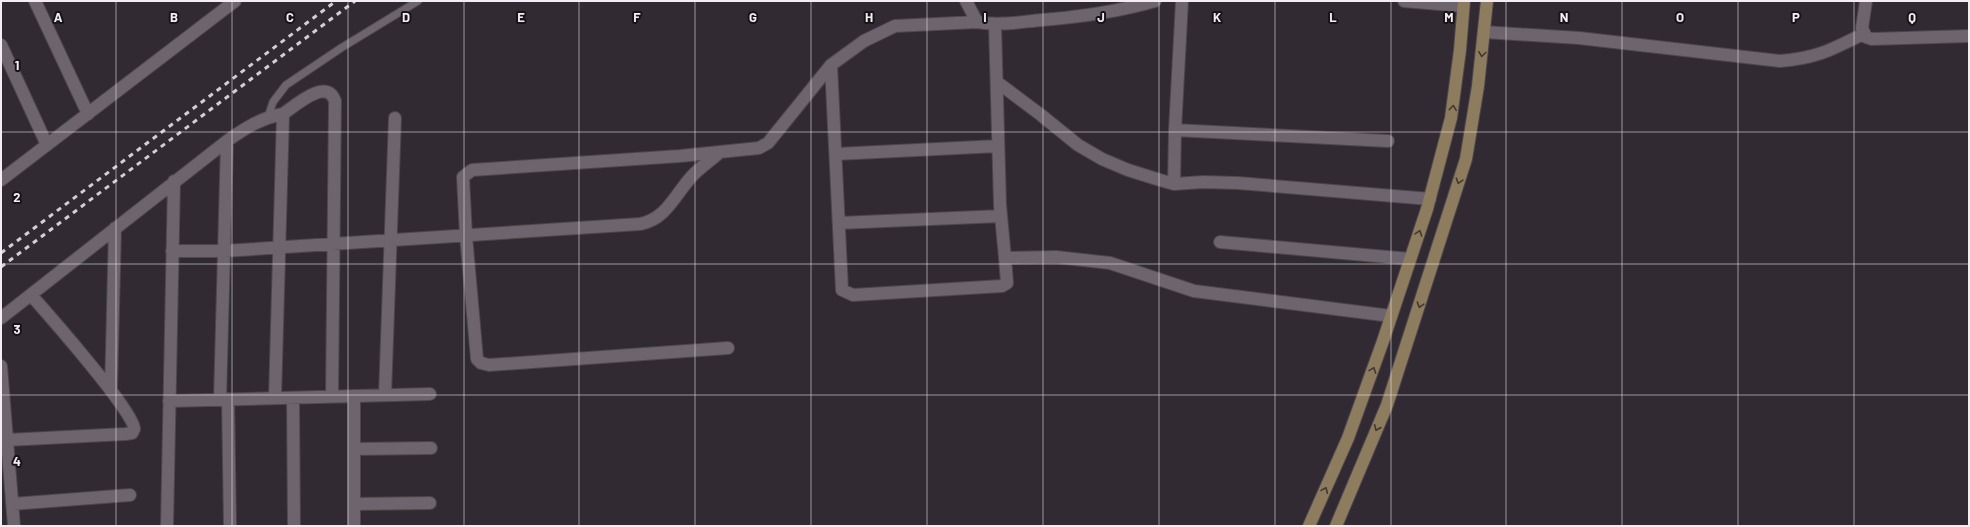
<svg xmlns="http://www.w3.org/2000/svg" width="1970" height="527" font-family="Barlow,sans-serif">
  <rect width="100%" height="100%" fill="#312a32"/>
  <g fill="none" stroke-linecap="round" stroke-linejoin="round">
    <!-- lane casing -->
    <g stroke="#4d474d" stroke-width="9">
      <path id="lane" d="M268 117 273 102 286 85 341 48 418 1"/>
    </g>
    <!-- street casing -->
    <g stroke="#4d474d" stroke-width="14">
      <path id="street" d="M35 1 88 114
        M966 1 977 22C999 26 1020 22 1042 20 1080 17 1117 12 1155 1
        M1404 1 1463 6
        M1866 1 1862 28 1866 37 1872 39 1969 36
        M995 25 1000 205 1005 258 1056 257 1110 263 1194 291 1391 316
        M1484 32 1579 38 1780 61C1817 58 1831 50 1863 34
        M1 45 47 145
        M831 65 842 290 853 295 1002 286 1007 283 1005 258
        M997 82 1041 115 1078 145 1102 159 1128 170 1160 180 1174 184 1203 182 1238 183 1430 199
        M283 114C296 105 327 77 335 101L332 397
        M1175 130 1388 141
        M836 154 998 146
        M1 180 235 1
        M1174 184 1175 130 1182 1
        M839 223 1001 216
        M1220 242 1410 259
        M172 251H224L640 224C667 219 675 194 693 175 701 167 711 160 719 153
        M1 318 227 141C245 128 261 118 283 114L275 398
        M728 348 489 365 481 363 477 359 466 236 463 177 472 170 680 156 759 148 768 143 831 65 864 41 895 26 977 22
        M1 366 14 526
        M111 390 115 228
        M385 395 395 118
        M293 398 294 526
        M228 399 230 526
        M220 400 227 141
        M169 401 430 394
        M7 440 125 434 132 433 134 429C136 414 47 313 31 295
        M354 449 431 448
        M12 504 130 495
        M354 504 430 503
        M167 526 174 181
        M354 526V396"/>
    </g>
    <!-- secondary casing -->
    <g stroke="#4d474d" stroke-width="14">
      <path id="secondary" d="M1309 526 1348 438 1383 341 1427 209 1451 118 1460 50 1464 1
        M1336 526 1387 405 1466 159 1478 86 1487 1"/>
    </g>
    <!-- lane -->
    <use href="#lane" stroke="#6d646d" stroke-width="7"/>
    <!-- street -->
    <use href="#street" stroke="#6d646d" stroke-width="12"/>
    <!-- secondary -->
    <use href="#secondary" stroke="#8e7c5f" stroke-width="12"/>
    <!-- rail -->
    <path stroke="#d4cfd4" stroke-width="3" stroke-dasharray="5 5" stroke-linecap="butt" d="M1 253 336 1
      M1 267 355 1"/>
  </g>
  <!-- one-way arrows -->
  <defs><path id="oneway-chevron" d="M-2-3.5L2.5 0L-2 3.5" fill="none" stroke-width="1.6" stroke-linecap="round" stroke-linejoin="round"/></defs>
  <g stroke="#413830">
    <use href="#oneway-chevron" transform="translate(1482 54) rotate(97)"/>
    <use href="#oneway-chevron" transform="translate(1453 108) rotate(-83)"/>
    <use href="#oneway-chevron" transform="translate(1459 181) rotate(107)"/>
    <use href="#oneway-chevron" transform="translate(1419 233) rotate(-72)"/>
    <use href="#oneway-chevron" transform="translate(1420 305) rotate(108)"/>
    <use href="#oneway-chevron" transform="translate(1373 370) rotate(-70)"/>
    <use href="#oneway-chevron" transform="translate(1377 428) rotate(113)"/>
    <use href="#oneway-chevron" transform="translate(1325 490) rotate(-66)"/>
  </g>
  <!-- grid -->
  <path fill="none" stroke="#f3eef3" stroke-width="1" stroke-opacity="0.55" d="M116 1V526M232 1V526M348 1V526M464 1V526M579 1V526M695 1V526M811 1V526M927 1V526M1043 1V526M1159 1V526M1275 1V526M1391 1V526M1506 1V526M1622 1V526M1738 1V526M1854 1V526M1 132H1969M1 264H1969M1 395H1969"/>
  <g font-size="13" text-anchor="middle" font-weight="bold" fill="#f3eef3" stroke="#171417" stroke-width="4" stroke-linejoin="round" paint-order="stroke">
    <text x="58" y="22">A</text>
    <text x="174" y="22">B</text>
    <text x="290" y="22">C</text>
    <text x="406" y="22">D</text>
    <text x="521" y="22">E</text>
    <text x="637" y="22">F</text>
    <text x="753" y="22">G</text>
    <text x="869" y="22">H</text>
    <text x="985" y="22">I</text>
    <text x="1101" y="22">J</text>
    <text x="1217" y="22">K</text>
    <text x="1333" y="22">L</text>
    <text x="1449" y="22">M</text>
    <text x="1564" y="22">N</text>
    <text x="1680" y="22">O</text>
    <text x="1796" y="22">P</text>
    <text x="1912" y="22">Q</text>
    <text x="17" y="70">1</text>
    <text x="17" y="202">2</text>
    <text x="17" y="334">3</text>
    <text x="17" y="466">4</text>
  </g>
  <!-- border -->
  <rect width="1970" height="527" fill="none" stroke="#f3eef3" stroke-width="4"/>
</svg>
